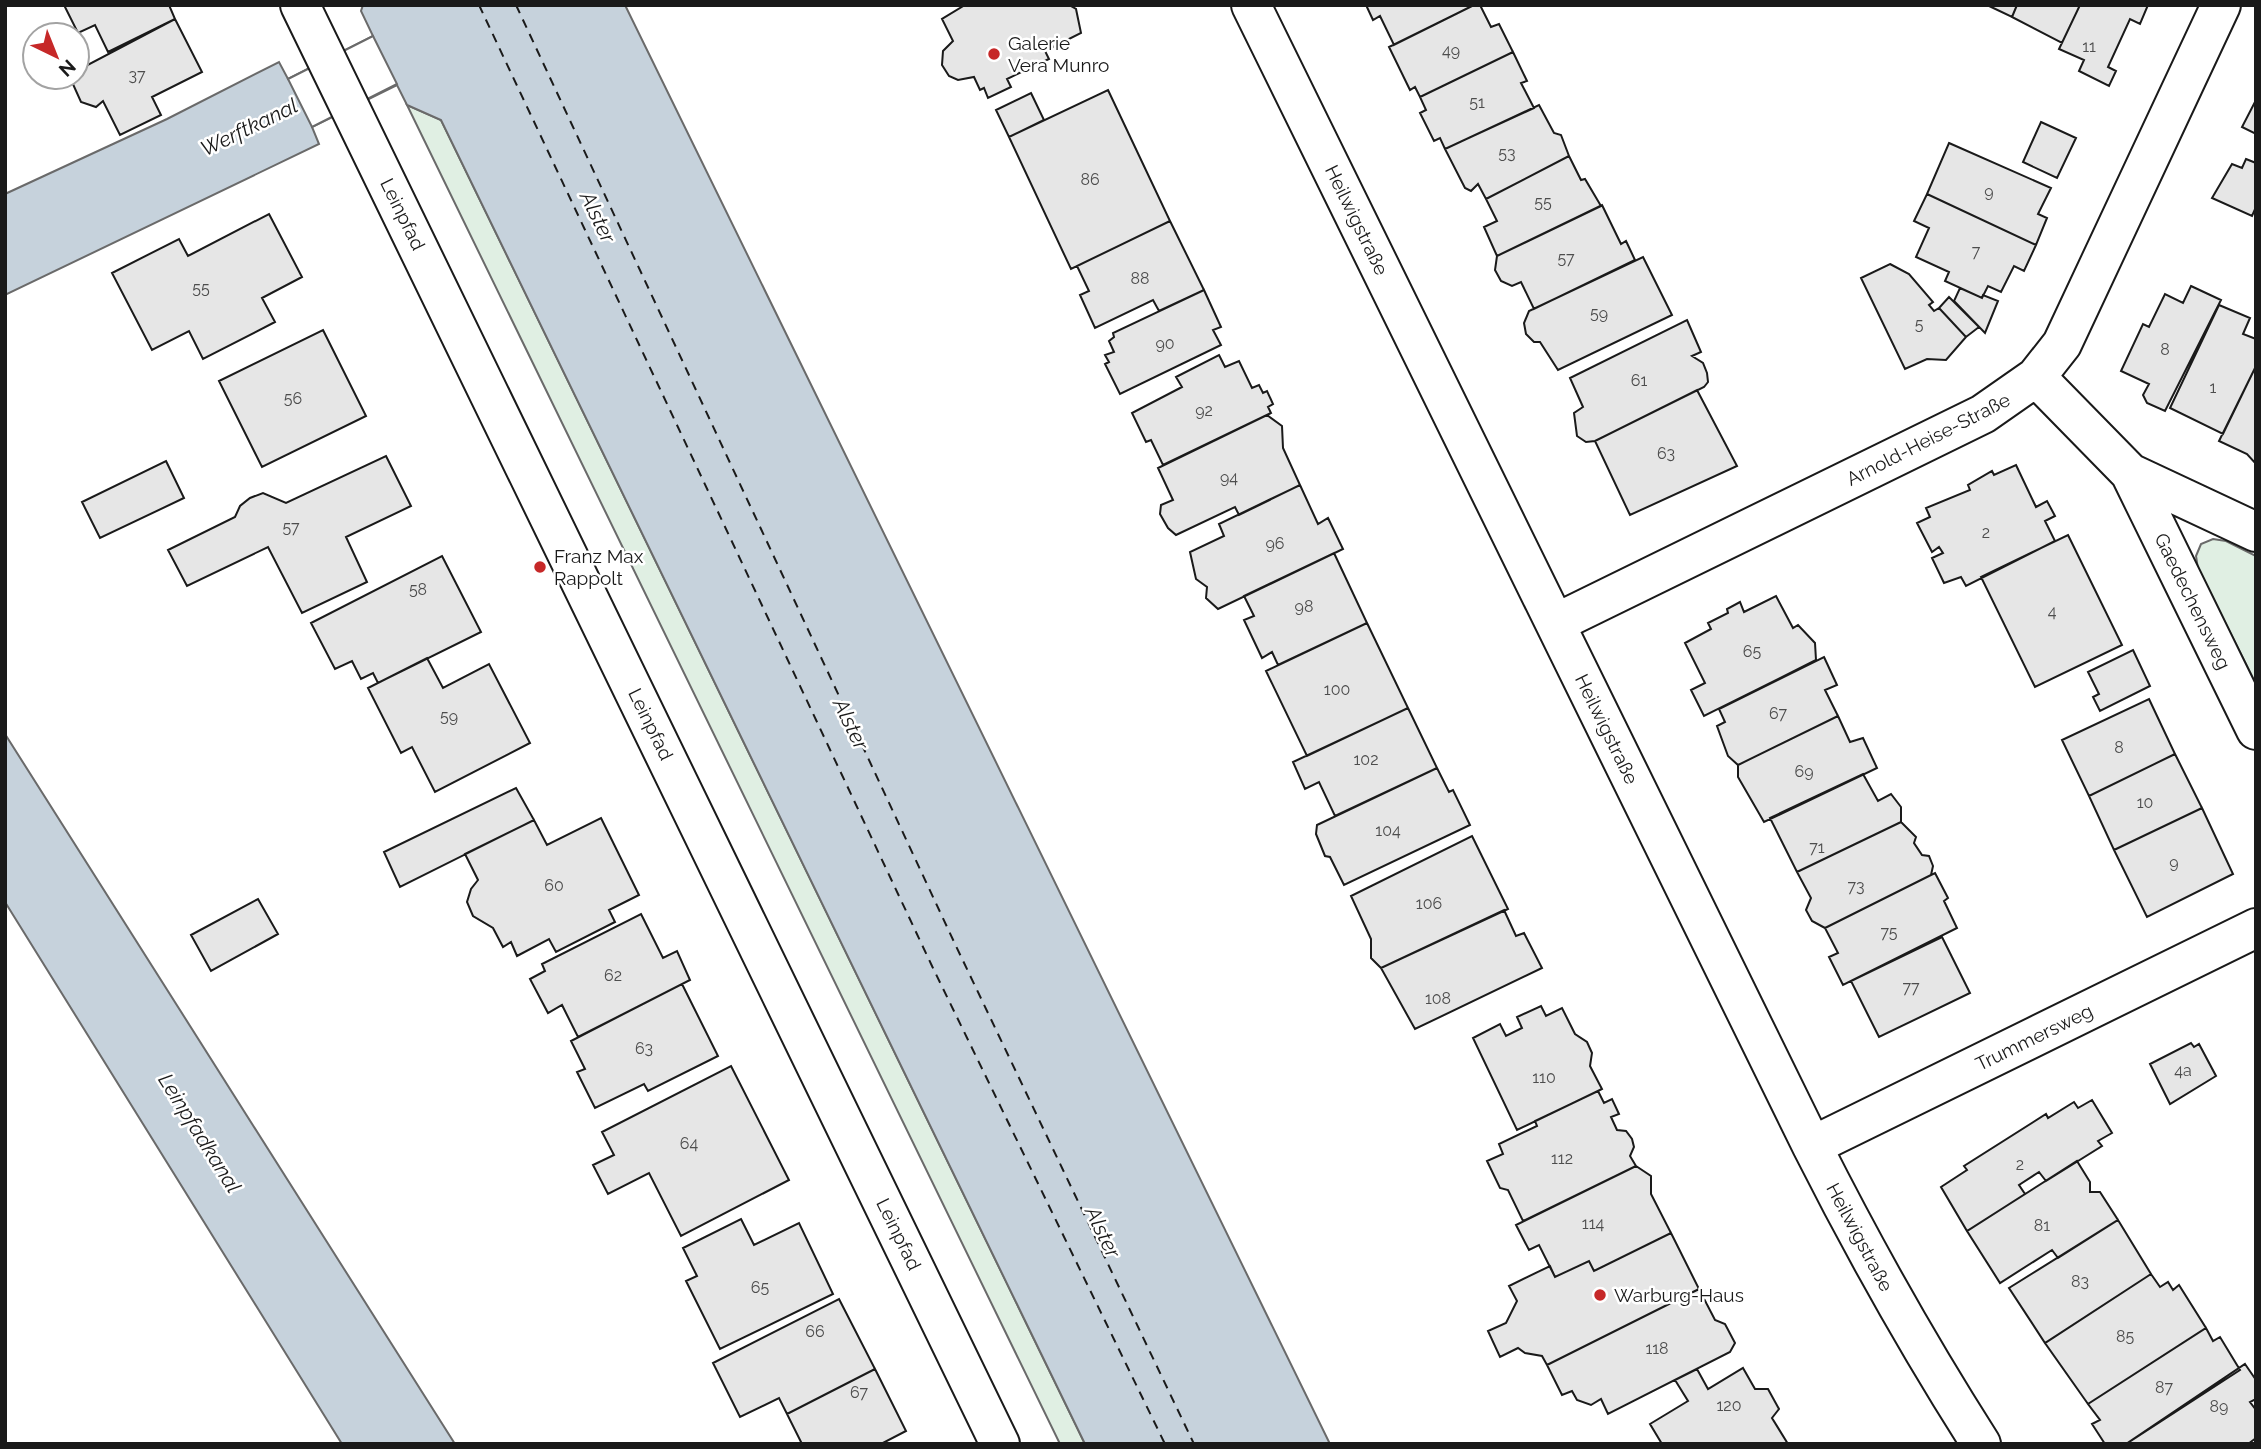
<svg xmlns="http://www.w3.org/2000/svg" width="2261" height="1449" font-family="Raleway,sans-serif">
  <rect width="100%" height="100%" fill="#fff"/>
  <!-- green -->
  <path fill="#e0efe3" stroke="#6a6a6a" stroke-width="2" d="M407 105 441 120 1085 1444H1060Z
    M2213 539 2226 541 2256 556V684L2198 569 2196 556 2201 544Z"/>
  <!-- water -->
  <path fill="#c6d2dc" stroke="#6a6a6a" stroke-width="2" d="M363 5H625L1330 1444H1085L441 120 407 105 397 85 312 127 319 144 5 295V194L167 119 279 62 288 79 373 36 361 11Z
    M5 734 455 1444H342L5 902Z"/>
  <!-- pier -->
  <path fill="#fff" stroke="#6a6a6a" stroke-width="2" d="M373 36 397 84 312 127 288 79Z"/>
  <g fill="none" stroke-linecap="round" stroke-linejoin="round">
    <!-- ferry -->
    <path stroke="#1a1a1a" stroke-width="2" stroke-dasharray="9 7" stroke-linecap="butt" d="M479 5 932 966 1165 1444
      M516 5 955 944 1194 1444"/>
  </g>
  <!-- building -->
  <path fill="#e6e6e6" stroke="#1a1a1a" stroke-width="2" d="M64 5H169L175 19 108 52 95 25 78 33Z
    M965 5H1069L1076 9 1081 33 1045 51 1049 59 1007 79 1011 87 988 98 984 88 980 90 974 77 958 80 949 76 942 65 943 51 953 41 942 19Z
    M1366 5H1474L1394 45 1380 16 1373 20Z
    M1474 5H1480L1491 27 1499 24 1513 52 1420 97 1415 87 1410 90 1389 47Z
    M1987 5H2017L2012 17Z
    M2017 5H2080L2062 43 2012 17Z
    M2080 5H2148L2140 24 2130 19 2108 67 2116 71 2109 86 2079 71 2084 60 2059 49Z
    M175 19 202 72 152 97 161 115 120 135 103 101 96 107 81 102 72 82 78 70Z
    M1513 52 1527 81 1521 83 1534 108 1445 149 1440 138 1434 141 1420 113 1426 110 1420 97Z
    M1108 90 1170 221 1071 269 1009 137Z
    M1031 93 1044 120 1009 137 996 110Z
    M2256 100V134L2242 127Z
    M1539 105 1554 133 1561 135 1569 156 1486 199 1478 184 1471 191 1465 188 1445 149Z
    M2041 122 2076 138 2057 178 2023 162Z
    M1949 143 2051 188 2038 214 2047 218 2036 245 1927 194Z
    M1569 156 1581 180 1585 179 1601 206 1497 256 1484 227 1497 221 1486 199Z
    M2246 159 2256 163V207L2252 216 2212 198 2232 164 2242 168Z
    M1927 194 2036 245 2024 271 2014 266 2001 292 1988 286 1982 298 1945 281 1949 272 1916 257 1929 228 1914 221Z
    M1602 205 1621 244 1626 241 1635 260 1534 309 1521 282 1512 286 1501 281 1495 270 1497 256Z
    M269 214 302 277 262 298 275 322 203 359 189 331 152 350 112 273 179 239 188 256Z
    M1170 221 1204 290 1159 311 1153 300 1095 328 1080 295 1089 291 1077 266Z
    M1643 257 1672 315 1558 370 1540 342H1534L1526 334 1524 323 1529 311Z
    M1890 264 1909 274 1933 302 1929 305 1934 311 1939 308 1966 337 1946 360 1927 359 1905 369 1861 278Z
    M2191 286 2221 300 2165 411 2147 403 2143 395 2149 384 2121 371 2143 324 2149 327 2165 294 2183 303Z
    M1960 288 1982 298 1983 295 1998 301 1985 333 1954 301Z
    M1204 290 1221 327 1213 330 1221 345 1120 394 1105 364 1109 362 1105 355 1114 352 1109 341 1114 337 1113 333Z
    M1949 297 1979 327 1966 337 1939 308Z
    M2219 305 2250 318 2243 334 2256 339V366L2223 434 2170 408Z
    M1687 320 1701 352 1692 356 1703 363 1707 373 1708 382 1704 387 1595 441 1586 442 1577 436 1574 413 1583 407 1570 378Z
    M323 330 366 416 262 467 219 381Z
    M1219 355 1225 367 1239 361 1252 388 1259 385 1263 393 1267 391 1273 404 1268 407 1271 413 1163 465 1151 440 1146 442 1132 413 1182 387 1176 377Z
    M2256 366V464L2247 454 2219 441Z
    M1697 390 1737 466 1630 515 1595 441Z
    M1267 415 1282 426 1283 448 1300 485 1239 515 1235 507 1176 535 1168 528 1160 514 1161 505 1173 500 1158 468Z
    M386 456 411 506 346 537 367 582 302 613 268 547 187 586 168 550 235 517 240 506 250 498 263 493 286 503Z
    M166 461 184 498 100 538 82 502Z
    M2016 465 2036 507 2047 501 2055 516 2045 521 2055 541 1966 586 1961 577 1944 583 1932 558 1943 553 1939 547 1932 552 1917 523 1930 517 1926 508 1970 490 1968 485 1992 471 1994 475Z
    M1300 485 1318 524 1328 518 1343 549 1218 609 1206 598 1207 587 1196 579 1190 552 1224 536 1219 524Z
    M2068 535 2122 645 2035 687 1981 577Z
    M1334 553 1367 623 1278 665 1272 652 1262 658 1244 620 1254 616 1244 596Z
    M442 556 481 632 378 683 373 673 361 679 352 661 335 669 311 623Z
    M1776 596 1793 628 1798 625 1815 643 1816 660 1704 716 1691 690 1705 683 1685 643 1711 629 1708 623 1728 613 1727 609 1740 602 1744 612Z
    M1367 623 1408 708 1307 756 1266 671Z
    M2133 650 2150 686 2100 711 2093 697 2099 694 2088 672Z
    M1824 657 1837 685 1825 690 1838 716 1738 765 1728 756 1717 726 1725 722 1719 709Z
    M427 658 443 688 489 664 530 743 435 792 412 747 401 753 368 688Z
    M2149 699 2175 754 2089 796 2062 740Z
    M1408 708 1437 768 1335 816 1319 782 1305 789 1293 762Z
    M1838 716 1850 742 1863 738 1877 768 1764 822 1738 777V765Z
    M2175 754 2202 808 2114 850 2089 796Z
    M1437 768 1449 792 1453 790 1470 825 1344 885 1330 857 1325 856 1316 834 1317 825Z
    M1863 774 1878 801 1891 794 1901 807V822L1797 872 1770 818Z
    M516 788 534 820 400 887 384 852Z
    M2202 808 2233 874 2147 917 2114 850Z
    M601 818 639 895 609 910 615 922 556 952 549 939 517 956 511 942 503 947 493 928 473 916 467 902 471 889 478 880 465 854 534 820 547 845Z
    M1901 822 1916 837 1914 843 1922 855 1929 856 1933 866 1931 875 1825 928 1812 921 1806 910 1811 898 1797 872Z
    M1472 836 1508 909 1381 968 1371 958V939L1351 896Z
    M1935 873 1948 898 1944 901 1957 928 1843 985 1829 957 1838 953 1825 928Z
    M258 899 278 934 211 971 191 935Z
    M1504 910 1516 936 1524 933 1542 968 1415 1029 1381 968Z
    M641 914 663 958 677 951 690 980 578 1037 562 1005 548 1013 530 979 545 971 542 964Z
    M1942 937 1970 993 1879 1037 1851 981Z
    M682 984 718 1056 648 1091 644 1084 595 1108 577 1072 585 1069 571 1041Z
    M1541 1006 1546 1016 1562 1008 1575 1034 1587 1042 1592 1053 1590 1066 1602 1089 1517 1130 1473 1038 1500 1024 1506 1036 1522 1028 1517 1017Z
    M2191 1043 2194 1047 2199 1044 2216 1076 2170 1104 2150 1064Z
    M731 1066 789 1180 681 1236 649 1173 608 1194 593 1165 614 1155 602 1132Z
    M1598 1091 1604 1103 1612 1099 1619 1114 1611 1117 1617 1130 1626 1131 1632 1139 1634 1147 1630 1156 1636 1166 1523 1221 1508 1190 1500 1188 1487 1161 1503 1154 1499 1144 1537 1126 1535 1121Z
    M2092 1100 2112 1133 2098 1141 2102 1146 2046 1181 2039 1172 2019 1185 2025 1194 1967 1231 1941 1187 1967 1170 1964 1166 2046 1114 2048 1118 2074 1102 2078 1108Z
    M2077 1161 2090 1182V1192H2100L2118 1220 2058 1258 2052 1250 2000 1283 1967 1231Z
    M1636 1166 1651 1176V1194L1671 1233 1594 1271 1589 1261 1555 1277 1539 1245 1529 1250 1516 1225Z
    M741 1219 754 1245 799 1223 833 1294 720 1349 686 1281 697 1276 683 1248Z
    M2118 1220 2151 1274 2045 1343 2009 1288Z
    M1671 1233 1699 1289 1547 1365 1542 1356 1525 1353 1518 1348 1500 1357 1488 1331 1506 1323 1517 1301 1509 1286 1550 1266 1555 1277 1589 1261 1594 1271Z
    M2151 1274 2160 1287 2168 1282 2173 1290 2179 1285 2206 1328 2088 1404 2045 1343Z
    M1699 1289 1715 1320 1725 1324 1735 1343 1730 1352 1608 1414 1601 1399 1591 1405 1577 1400 1572 1391 1562 1395 1547 1365Z
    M839 1299 875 1369 787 1414 779 1398 740 1417 713 1363Z
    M2206 1328 2213 1341 2220 1337 2240 1370 2126 1444H2105L2092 1424 2100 1420 2088 1404Z
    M2245 1364 2256 1380V1399L2250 1402 2256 1410V1438L2248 1444H2126Z
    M1743 1368 1755 1389H1768L1779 1409 1772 1418 1788 1444H1662L1650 1424 1688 1401 1675 1380 1697 1369 1708 1389Z
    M875 1369 906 1431 881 1444H802L787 1414Z"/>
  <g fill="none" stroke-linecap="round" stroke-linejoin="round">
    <!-- minor casing -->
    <g stroke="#1a1a1a" stroke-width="42">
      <path id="minor" d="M300 5 1000 1444
        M1251 5 1812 1146C1864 1249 1919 1347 1981 1444
        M2036 377 2130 473 2256 730
        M2130 473 2256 532
        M1556 623 1983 414 2036 377 2062 344 2221 5
        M1812 1146 2256 928"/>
    </g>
    <!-- minor -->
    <use href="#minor" stroke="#fff" stroke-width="38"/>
  </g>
  <!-- markers -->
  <g fill="#c62828" stroke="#fff" stroke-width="2.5">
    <circle cx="994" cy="54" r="7"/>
    <circle cx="540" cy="567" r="7"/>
    <circle cx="1600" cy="1295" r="7"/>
  </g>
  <g text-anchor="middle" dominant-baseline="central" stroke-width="5" stroke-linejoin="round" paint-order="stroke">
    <!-- number labels -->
    <g font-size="16" fill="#4d4d4d">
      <text x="2089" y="46">11</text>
      <text x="1451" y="50">49</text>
      <text x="137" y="75">37</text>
      <text x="1477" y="102">51</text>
      <text x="1507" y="153">53</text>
      <text x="1090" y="179">86</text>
      <text x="1989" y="191">9</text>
      <text x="1543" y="202">55</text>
      <text x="1976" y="251">7</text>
      <text x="1566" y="258">57</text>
      <text x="1140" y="278">88</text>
      <text x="201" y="288">55</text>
      <text x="1599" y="313">59</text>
      <text x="1919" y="324">5</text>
      <text x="1165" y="343">90</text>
      <text x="2165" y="349">8</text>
      <text x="1639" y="380">61</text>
      <text x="2213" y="387">1</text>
      <text x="293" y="398">56</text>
      <text x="1204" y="410">92</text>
      <text x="1666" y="453">63</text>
      <text x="1229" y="477">94</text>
      <text x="291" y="527">57</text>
      <text x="1986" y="532">2</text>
      <text x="1275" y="543">96</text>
      <text x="418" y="589">58</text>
      <text x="1304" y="606">98</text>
      <text x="2052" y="611">4</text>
      <text x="1752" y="651">65</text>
      <text x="1337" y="689">100</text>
      <text x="1778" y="713">67</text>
      <text x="449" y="716">59</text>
      <text x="2119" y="747">8</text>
      <text x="1366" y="759">102</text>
      <text x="1804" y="771">69</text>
      <text x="2145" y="802">10</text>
      <text x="1388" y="830">104</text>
      <text x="1817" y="847">71</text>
      <text x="2174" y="862">9</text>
      <text x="554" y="885">60</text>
      <text x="1856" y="886">73</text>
      <text x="1429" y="903">106</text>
      <text x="1889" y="932">75</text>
      <text x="613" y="975">62</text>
      <text x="1911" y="987">77</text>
      <text x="1438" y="998">108</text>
      <text x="644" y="1048">63</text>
      <text x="2183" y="1070">4a</text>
      <text x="1544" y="1077">110</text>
      <text x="689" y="1143">64</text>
      <text x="1562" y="1158">112</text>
      <text x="2020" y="1164">2</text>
      <text x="1593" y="1223">114</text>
      <text x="2042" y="1225">81</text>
      <text x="2080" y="1281">83</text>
      <text x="760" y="1287">65</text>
      <text x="815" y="1331">66</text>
      <text x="2125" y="1336">85</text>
      <text x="1657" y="1348">118</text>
      <text x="2164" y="1387">87</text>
      <text x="859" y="1392">67</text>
      <text x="1729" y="1405">120</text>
      <text x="2219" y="1406">89</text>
    </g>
    <!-- poi labels -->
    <g font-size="19" fill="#1a1a1a" stroke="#fff" text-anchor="start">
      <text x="1008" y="43">Galerie<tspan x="1008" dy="22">Vera Munro</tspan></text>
      <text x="554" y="556">Franz Max<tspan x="554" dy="22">Rappolt</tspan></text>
      <text x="1614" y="1295">Warburg-Haus</text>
    </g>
    <!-- street labels -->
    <g font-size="19" fill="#1a1a1a" stroke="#fff">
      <text transform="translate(403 214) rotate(64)">Leinpfad</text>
      <text transform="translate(1357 220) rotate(64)">Heilwigstraße</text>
      <text transform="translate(1928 439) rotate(-27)">Arnold-Heise-Straße</text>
      <text transform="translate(2193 601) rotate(64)">Gaedechensweg</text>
      <text transform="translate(651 724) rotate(64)">Leinpfad</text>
      <text transform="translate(1607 729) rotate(64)">Heilwigstraße</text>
      <text transform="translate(2034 1037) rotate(-26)">Trummersweg</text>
      <text transform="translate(899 1234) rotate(64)">Leinpfad</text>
      <text transform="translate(1860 1237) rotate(62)">Heilwigstraße</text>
    </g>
    <!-- water labels -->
    <g font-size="21" font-style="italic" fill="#1a1a1a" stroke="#fff">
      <text transform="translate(249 127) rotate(-26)">Werftkanal</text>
      <text transform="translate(598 217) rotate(64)">Alster</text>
      <text transform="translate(851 724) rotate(64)">Alster</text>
      <text transform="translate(200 1133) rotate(58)">Leinpfadkanal</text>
      <text transform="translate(1103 1232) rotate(64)">Alster</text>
    </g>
  </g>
  <!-- border -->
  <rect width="2261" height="1449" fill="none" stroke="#1a1a1a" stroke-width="14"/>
  <!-- north arrow -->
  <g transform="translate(56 56) rotate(137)"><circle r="33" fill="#ffffff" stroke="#a3a3a3" stroke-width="2"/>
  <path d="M0-5L12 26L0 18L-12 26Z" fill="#c62828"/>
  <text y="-10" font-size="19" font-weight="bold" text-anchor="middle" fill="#1a1a1a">N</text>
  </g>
</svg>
